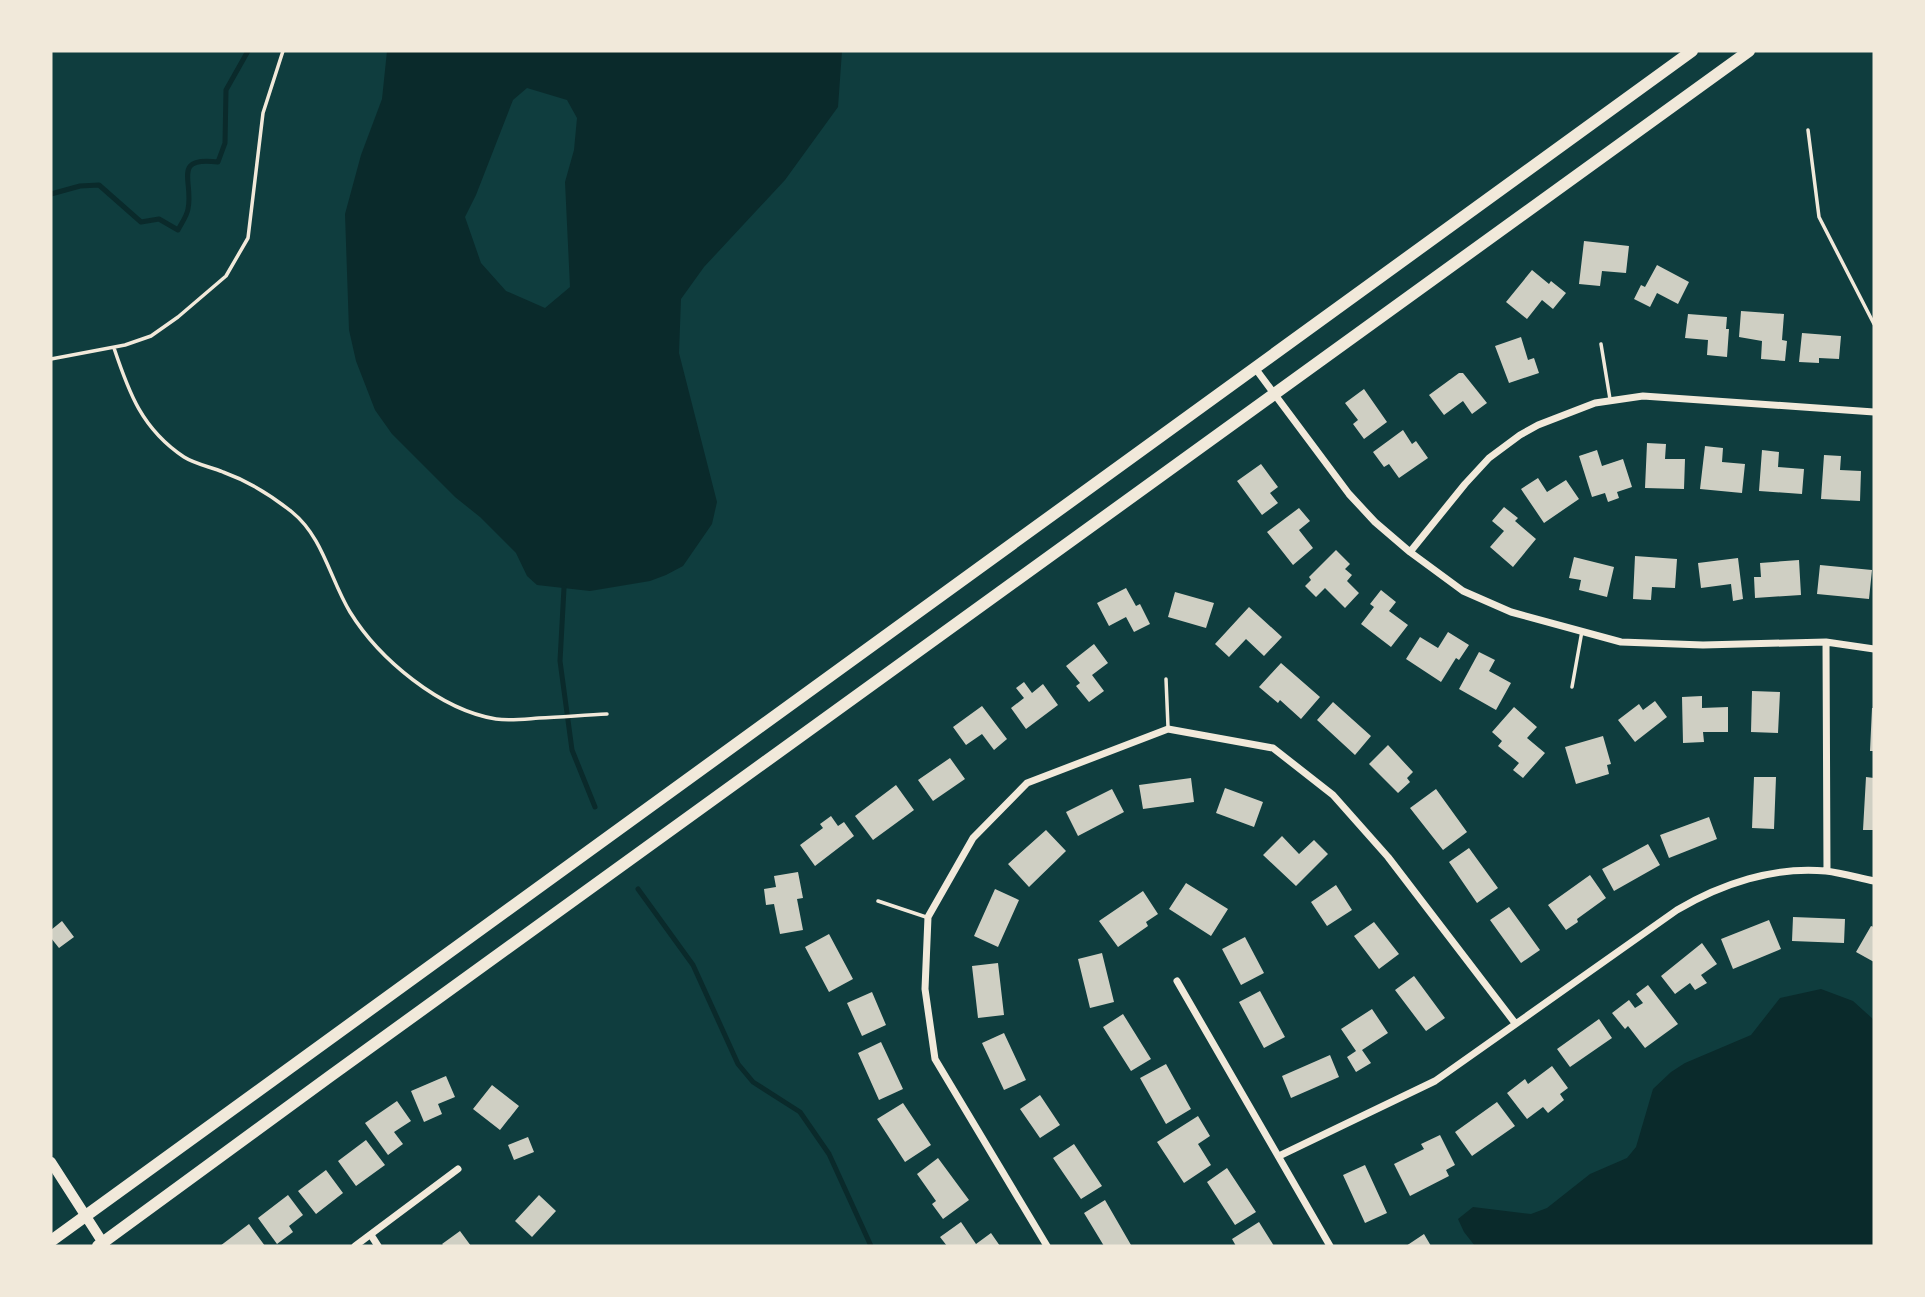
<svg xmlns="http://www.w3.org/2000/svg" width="1925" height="1297" font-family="'Times New Roman',serif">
  <rect width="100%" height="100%" fill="#0f3d3e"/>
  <!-- water -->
  <path fill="#0a2a2b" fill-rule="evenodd" d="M387 51H842L838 107 785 180 704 267 681 299 679 353 717 502 712 524 683 566 666 575 650 581 590 591 537 585 527 576 516 553 480 517 455 497 392 434 375 410 356 361 349 330 345 214 361 155 382 99ZM527 88 567 100 577 118 574 150 565 182 570 287 545 308 506 291 481 263 465 217 476 195 513 100Z
    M1821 989 1853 1001 1874 1020V1246H1475L1464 1232 1458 1219 1473 1207 1531 1214 1547 1208 1590 1174 1627 1158 1636 1147 1653 1089 1671 1072 1685 1063 1751 1035 1780 998Z"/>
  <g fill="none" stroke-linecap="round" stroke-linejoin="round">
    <!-- stream -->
    <path stroke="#0a2a2b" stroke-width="5" d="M51 194 80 186 99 185 141 222 159 219 178 230C181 224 187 216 188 209 194 182 171 156 218 162L225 143 226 90 248 51
      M564 588 560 661 572 750 595 807
      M638 889 693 965 738 1064 753 1082 800 1112 829 1154 871 1246"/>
  </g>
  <!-- building -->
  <path fill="#cfcfc3" d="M1584 241 1629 246 1626 273 1602 271 1600 286 1579 284Z
    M1657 265 1689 282 1678 304 1657 293 1650 307 1634 299 1641 285 1645 287Z
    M1532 270 1549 284 1551 281 1566 293 1553 309 1542 300 1527 319 1506 302Z
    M1741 311 1784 314 1782 340 1787 341 1785 361 1761 359 1762 341 1739 337Z
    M1688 314 1727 317 1726 329H1729L1727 357 1707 355 1708 340 1685 338Z
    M1802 333 1841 336 1839 359 1819 358V363L1799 362Z
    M1521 337 1528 360 1534 358 1539 373 1509 383 1495 346Z
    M1459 373H1463L1487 403 1472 414 1463 401 1444 415 1429 395Z
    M1364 389 1387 422 1364 439 1353 424 1358 420 1345 403Z
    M1403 430 1412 444 1416 441 1428 458 1399 478 1389 464 1384 467 1373 452Z
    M1647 443 1666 444 1665 459H1685L1684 489 1645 488Z
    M1705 446 1723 448 1722 462 1745 464 1742 493 1700 489Z
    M1597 450 1602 466 1623 459 1632 487 1617 492 1619 498 1608 502 1605 493 1592 497 1579 456Z
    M1762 450 1779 452 1778 467 1804 469 1802 494 1759 491Z
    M1824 455 1841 456 1840 470 1861 471 1860 501 1821 499Z
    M1261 464 1278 487 1270 493 1278 503 1262 515 1237 481Z
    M1538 478 1547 492 1566 480 1579 499 1544 523 1521 489Z
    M1504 507 1518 518 1515 521 1536 539 1513 567 1490 547 1504 531 1492 521Z
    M1299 508 1310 521 1299 530 1313 548 1293 565 1267 532Z
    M1336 550 1350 564 1345 569 1352 575 1347 581 1359 593 1345 608 1325 588 1316 597 1305 586 1311 580 1309 577Z
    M1635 556 1677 559 1675 588 1652 587 1651 600 1633 599Z
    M1574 557 1614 567 1607 597 1579 590 1581 580 1569 578Z
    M1738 558 1743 599 1733 601 1731 584 1701 588 1698 563Z
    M1799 560 1801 595 1755 598 1754 577H1761L1760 563Z
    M1820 565 1872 570 1869 599 1817 594Z
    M1126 588 1136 606 1140 604 1150 624 1134 632 1126 617 1109 626 1097 603Z
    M1381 590 1396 602 1389 611 1408 625 1391 647 1361 624 1374 607 1370 604Z
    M1175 592 1214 603 1206 628 1168 617Z
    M1249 607 1282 637 1264 656 1246 639 1229 657 1215 644Z
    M1448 632 1469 645 1459 660 1456 658 1441 682 1406 659 1420 637 1438 648Z
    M1094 644 1108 663 1092 675 1104 691 1089 702 1076 686 1080 683 1066 666Z
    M1479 652 1495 660 1489 671 1511 683 1496 710 1459 689Z
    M1281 663 1320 697 1301 719 1280 700 1278 703 1259 687Z
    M1024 682 1032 693 1043 684 1058 705 1026 729 1011 708 1024 698 1016 688Z
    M1752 691 1780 692 1778 733 1751 732Z
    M1702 696V708L1728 707V732H1703L1704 742 1683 743 1682 697Z
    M1655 701 1667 717 1635 742 1618 720 1639 704 1643 710Z
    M1333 702 1371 736 1355 755 1317 720Z
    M982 706 1007 739 994 750 982 734 966 745 953 727Z
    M1514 707 1537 727 1527 738 1545 753 1523 778 1513 770 1519 763 1498 746 1502 741 1492 732Z
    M1872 708H1874V751H1870Z
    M1603 736 1611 764 1607 765 1609 774 1576 784 1565 747Z
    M1388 745 1413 772 1407 778 1410 782 1398 793 1369 764Z
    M950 758 965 779 933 801 918 780Z
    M1754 777H1776L1774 829 1752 828Z
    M1866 777 1874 778V830H1863Z
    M1191 778 1194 802 1143 809 1139 785Z
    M896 785 914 810 873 840 855 816Z
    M1225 788 1263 802 1254 827 1216 813Z
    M1112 789 1124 812 1078 836 1066 812Z
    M1436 789 1467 832 1443 850 1410 808Z
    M831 816 838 826 844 822 854 836 815 866 800 845 823 828 820 824Z
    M1709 817 1717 839 1669 858 1660 835Z
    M1046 830 1066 851 1029 887 1008 864Z
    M1282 836 1299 854 1314 840 1328 854 1296 886 1263 855Z
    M1648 844 1660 865 1614 891 1602 869Z
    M1469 848 1498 888 1477 903 1449 862Z
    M798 872 803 898 797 899 803 930 780 934 774 904 766 905 764 889 776 887 774 876Z
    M1590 875 1606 898 1577 919 1578 922 1566 930 1548 905Z
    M1186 883 1228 909 1211 936 1169 909Z
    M1336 885 1352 910 1327 926 1311 902Z
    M995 889 1019 900 998 947 974 936Z
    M1143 891 1158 914 1146 922 1148 926 1118 947 1099 921Z
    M1509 907 1540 950 1521 963 1490 920Z
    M1793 917 1845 919 1844 943 1792 941Z
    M1769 920 1781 949 1733 969 1721 939Z
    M62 921 74 937 59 948 51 938V930Z
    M1374 922 1399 954 1379 969 1354 936Z
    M1871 926 1874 927V962L1856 952Z
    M829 934 853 979 829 992 805 947Z
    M1245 937 1264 973 1241 985 1222 949Z
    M1702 943 1717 964 1701 975 1707 983 1695 990 1690 983 1675 994 1661 976Z
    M1102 953 1114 1002 1090 1008 1078 959Z
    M998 963 1004 1015 978 1018 972 966Z
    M1414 976 1445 1018 1426 1031 1395 990Z
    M1648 985 1678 1024 1645 1048 1628 1026 1625 1029 1612 1013 1629 1000 1635 1008 1643 1003 1636 994Z
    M1260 991 1285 1037 1264 1048 1239 1002Z
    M872 992 886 1025 862 1036 847 1003Z
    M1372 1009 1388 1033 1362 1050 1371 1063 1356 1072 1347 1057 1356 1051 1341 1029Z
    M1123 1014 1151 1059 1131 1071 1103 1027Z
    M1599 1019 1612 1038 1570 1067 1557 1049Z
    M1004 1033 1026 1080 1004 1090 982 1043Z
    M881 1042 903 1089 879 1100 858 1053Z
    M1330 1055 1339 1077 1291 1098 1282 1076Z
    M1166 1064 1191 1109 1166 1124 1140 1078Z
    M1552 1066 1568 1088 1560 1094 1564 1100 1548 1113 1543 1107 1527 1119 1507 1093 1525 1079 1528 1084Z
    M446 1076 455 1097 438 1104 442 1114 424 1122 411 1091Z
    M492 1085 519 1106 500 1130 473 1109Z
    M1040 1095 1060 1125 1040 1138 1020 1109Z
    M397 1101 411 1121 394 1132 403 1144 388 1155 365 1123Z
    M1497 1102 1515 1126 1472 1156 1455 1132Z
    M903 1103 931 1145 905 1162 877 1119Z
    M1198 1116 1210 1136 1198 1144 1211 1165 1184 1183 1157 1142Z
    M1440 1135 1455 1165 1446 1170 1449 1176 1410 1196 1394 1164 1424 1149 1421 1144Z
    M528 1137 534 1152 514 1160 508 1145Z
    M366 1140 385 1165 356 1186 338 1161Z
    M1074 1144 1102 1186 1081 1199 1053 1158Z
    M938 1158 969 1200 943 1219 932 1204 936 1201 917 1174Z
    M1365 1165 1387 1213 1365 1223 1343 1175Z
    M1227 1168 1256 1212 1235 1225 1207 1182Z
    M326 1170 343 1193 316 1214 298 1191Z
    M288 1195 303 1215 289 1226 293 1232 277 1244 258 1218Z
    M539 1195 556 1211 532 1237 515 1221Z
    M1105 1200 1131 1245 1129 1246H1104L1084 1213Z
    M961 1222 976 1244 991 1233 1000 1246H947L940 1237Z
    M1259 1222 1274 1246H1236L1232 1239Z
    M249 1224 265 1246H220Z
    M460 1231 471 1246H444L442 1244Z
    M1424 1234 1431 1246H1406Z"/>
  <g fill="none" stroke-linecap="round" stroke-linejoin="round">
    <!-- path -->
    <path stroke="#f1e9da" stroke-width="3.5" d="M1808 130 1819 217 1874 324
      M114 348C129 393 142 429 184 457 195 464 211 467 223 472 248 481 271 495 292 512 323 537 330 579 350 612 379 659 440 710 496 719 510 721 525 719 539 718 562 717 585 715 607 714
      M51 359 125 345 151 336 178 317 226 276 248 238 263 113 283 51"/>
    <!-- service -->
    <path stroke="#f1e9da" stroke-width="3.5" d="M1601 344 1610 399
      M1166 679 1168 727
      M1572 687 1582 631
      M878 901 926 917"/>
    <!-- minor -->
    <path stroke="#f1e9da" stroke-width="7" d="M1255 368 1349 494 1375 522 1410 552 1463 591 1511 612 1621 642 1703 645 1826 642 1874 649
      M1410 552 1465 484 1489 458 1520 435 1538 425 1595 403 1643 396 1874 412
      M1826 642 1827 871
      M1177 981 1330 1246
      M1279 1156 1435 1081 1677 910C1721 884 1774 866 1826 871 1842 873 1859 878 1874 881
      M371 1235 378 1246
      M355 1246 458 1169
      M1047 1246 935 1059 925 989 928 917 973 838 1027 783 1168 729 1273 748 1333 795 1388 857 1515 1023"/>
    <!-- tertiary -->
    <path stroke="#f1e9da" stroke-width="10" d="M51 1162 105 1246"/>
    <!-- primary -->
    <path stroke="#f1e9da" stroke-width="12" d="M51 1241 1692 51
      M98 1246 329 1077 1749 51"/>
  </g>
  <!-- border -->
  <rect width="1925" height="1297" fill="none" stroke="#f1e9da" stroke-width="105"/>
</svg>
